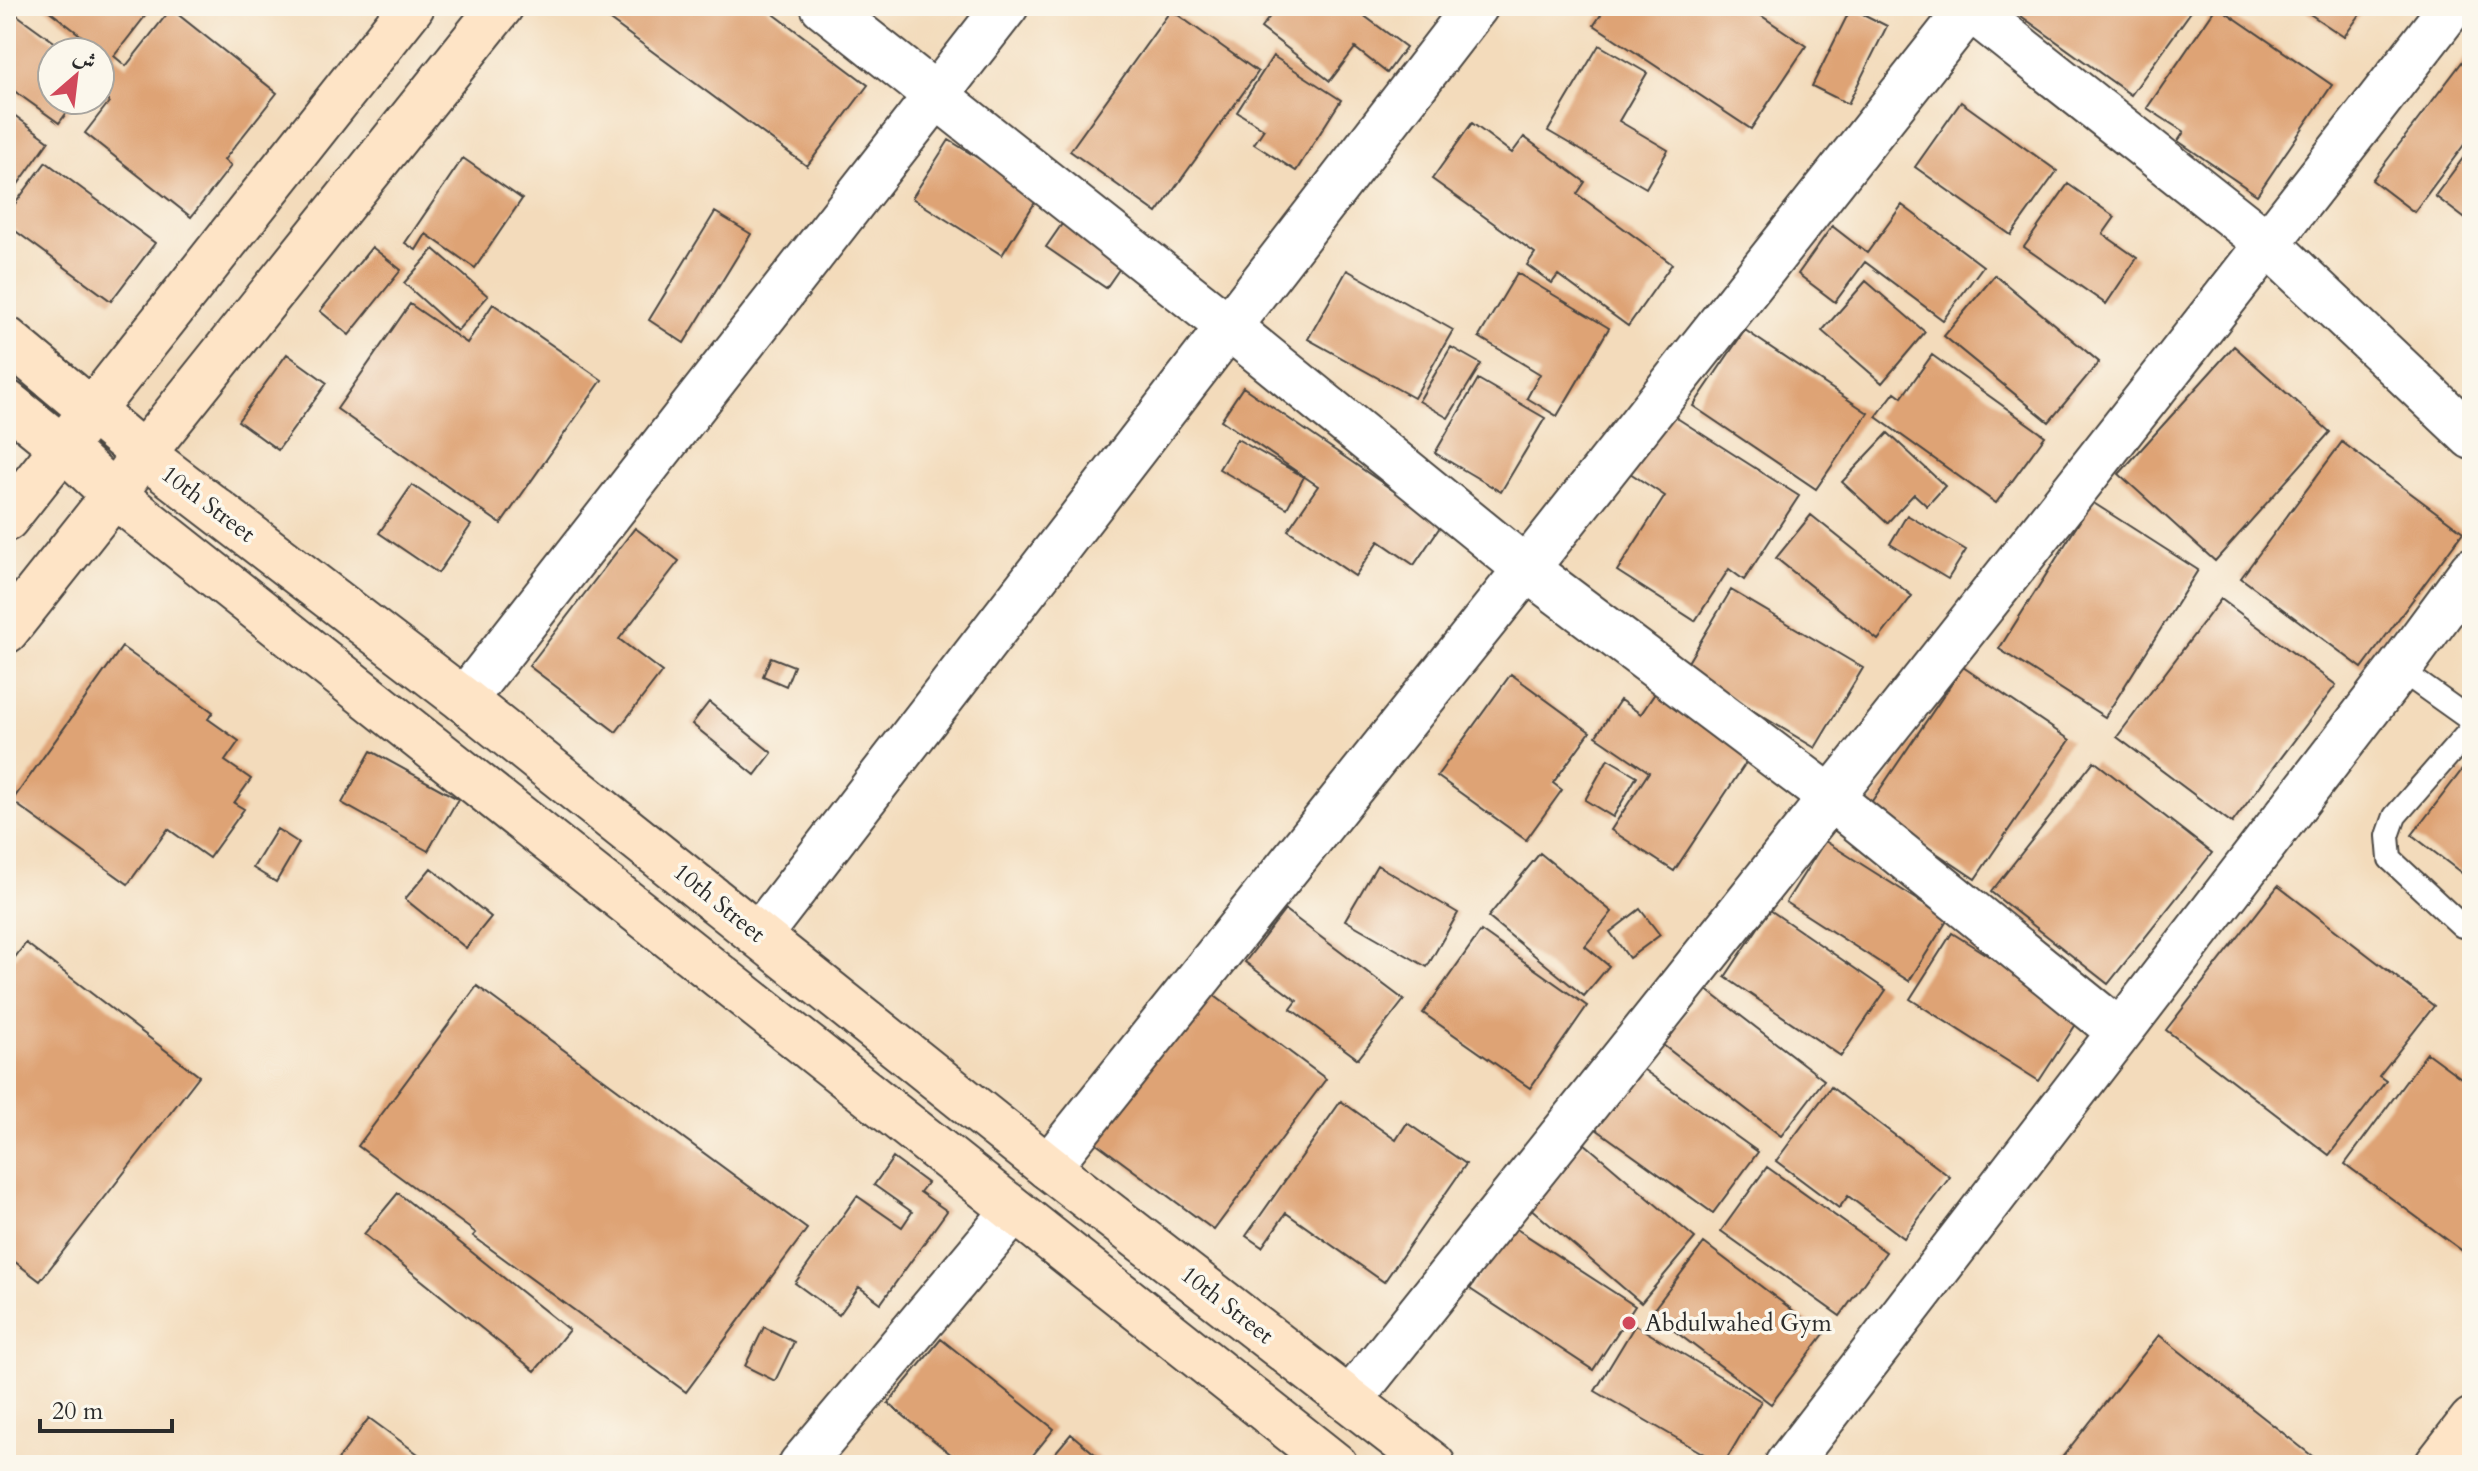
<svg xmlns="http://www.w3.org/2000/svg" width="2478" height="1471" font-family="Cardo,Amiri,serif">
  <rect width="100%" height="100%" fill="#fbf7ec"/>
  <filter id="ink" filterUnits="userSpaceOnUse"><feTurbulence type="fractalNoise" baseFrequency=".0125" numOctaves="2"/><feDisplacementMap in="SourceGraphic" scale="16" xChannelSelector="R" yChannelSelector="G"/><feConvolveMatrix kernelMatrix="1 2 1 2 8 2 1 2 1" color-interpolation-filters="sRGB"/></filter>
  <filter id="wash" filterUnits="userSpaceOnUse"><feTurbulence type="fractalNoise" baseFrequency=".006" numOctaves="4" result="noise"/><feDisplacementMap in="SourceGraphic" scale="32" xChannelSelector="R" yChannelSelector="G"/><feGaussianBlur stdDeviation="1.8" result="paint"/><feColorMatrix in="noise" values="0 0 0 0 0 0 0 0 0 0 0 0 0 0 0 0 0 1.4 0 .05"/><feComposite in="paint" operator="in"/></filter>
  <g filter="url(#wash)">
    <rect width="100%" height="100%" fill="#f3dbbb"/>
    <g id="blocks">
      <!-- building -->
      <path fill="#dea374" d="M43 6H153L114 56 126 66 171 9 277 93 224 160 231 166 191 217 85 133 109 102 100 94V75L102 72 100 63 106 55Z
        M591 6H763L868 85 807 166Z
        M1278 6H1351L1406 47 1387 73 1355 48 1330 81 1261 28Z
        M1607 6H1747L1806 46 1751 129 1594 25Z
        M2007 6H2195L2131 95Z
        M2217 6 2332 85 2257 195 2178 141 2184 132 2147 108Z
        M2298 6H2366L2344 37Z
        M6 7 68 52H52V100H76L59 123 6 85Z
        M1851 8 1887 26 1848 104 1812 86Z
        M1171 10 1258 72 1157 213 1070 151Z
        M1599 45 1647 73 1619 121 1668 150 1646 188 1548 131Z
        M2472 49V134L2414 212 2372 180Z
        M1273 56 1341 100 1296 171 1254 144 1264 129 1237 112Z
        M1961 102 2057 171 2011 235 1915 167Z
        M6 109 49 141 6 201Z
        M1472 123 1512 153 1524 137 1585 182 1577 194 1672 264 1628 326 1558 275 1552 283 1527 265 1535 253 1432 179Z
        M949 140 1039 196 1002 255 912 198Z
        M2472 146V224L2435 196Z
        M463 158 522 199 475 268 426 234 416 250 405 243Z
        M46 162 155 243 111 301 6 224V216Z
        M2068 184 2115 217 2103 234 2137 258 2106 304 2024 247Z
        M1902 205 1983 266 1943 320 1865 262 1835 302 1798 274 1832 226 1867 253Z
        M715 212 751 234 684 343 649 320Z
        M1062 224 1122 265 1106 288 1046 247Z
        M372 247 401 270 349 335 320 311Z
        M434 249 488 296 457 331 404 283Z
        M1347 270 1453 330 1414 398 1308 339Z
        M1517 273 1609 328 1557 416 1527 398 1540 374 1479 337Z
        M1995 275 2099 362 2049 422 1944 336Z
        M1866 281 1925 332 1882 383 1822 331Z
        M410 304 467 343 493 304 602 380 501 524 337 409Z
        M1745 330 1868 413 1816 489 1693 406Z
        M2234 346 2330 432 2215 561 2119 474Z
        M1451 347 1481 364 1448 418 1419 401Z
        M287 354 327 383 278 450 238 421Z
        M1932 355 2045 436 1996 503 1876 417 1895 392 1902 397Z
        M1478 379 1545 418 1501 492 1435 453Z
        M1243 387 1442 524 1414 565 1379 541 1355 576 1288 530 1318 486 1221 420Z
        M1669 413 1799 496 1744 580 1729 569 1695 621 1617 571 1665 496 1630 473Z
        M1888 433 1945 486 1927 506 1914 494 1887 523 1842 482Z
        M1237 439 1304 477 1287 508 1219 469Z
        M2342 442 2463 532 2362 668 2241 578Z
        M412 485 471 525 438 573 379 533Z
        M2092 502 2198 570 2105 717 1999 649Z
        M1811 515 1912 596 1878 640 1776 558Z
        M1907 515 1966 550 1948 579 1890 544Z
        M635 528 679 561 619 639 662 672 616 732 529 666Z
        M1731 590 1863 668 1815 748 1684 669Z
        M2221 599 2336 685 2232 823 2117 737Z
        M122 647 213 712 208 719 239 741 225 761 251 779 234 803 244 809 209 858 168 829 128 884 12 801Z
        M771 657 794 666 786 686 763 676Z
        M1963 667 2070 740 1975 879 1868 807Z
        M1511 674 1590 732 1553 783 1562 790 1526 840 1437 776Z
        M1658 689 1753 752 1674 871 1611 830 1649 772 1596 736 1620 700 1641 714Z
        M709 702 772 753 755 775 692 724Z
        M371 751 458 799 428 851 342 803Z
        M1608 759 1637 776 1613 817 1585 800Z
        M2094 761 2212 853 2108 984 1991 892Z
        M2462 770 2472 778V881L2412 835Z
        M277 829 299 843 276 882 253 868Z
        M1825 841 1948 919 1909 981 1786 902Z
        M1540 853 1612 912 1585 946 1609 966 1584 996 1488 917Z
        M1377 865 1458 913 1427 967 1345 920Z
        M431 868 491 917 466 948 405 899Z
        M2278 886 2434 1006 2379 1076 2386 1081 2329 1155 2166 1030Z
        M1640 909 1660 935 1629 958 1610 932Z
        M1285 910 1404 1000 1358 1059 1291 1009 1297 1001 1245 962Z
        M1770 910 1886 990 1841 1056 1725 977Z
        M1481 931 1587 1006 1530 1088 1423 1013Z
        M1952 933 2082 1015 2039 1081 1910 999Z
        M26 943 199 1076 40 1281 6 1255V969Z
        M1200 985 1326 1079 1214 1230 1087 1136Z
        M477 986 807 1229 686 1392 473 1236 476 1233 358 1146Z
        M1706 989 1824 1080 1781 1136 1663 1045Z
        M2427 1053 2472 1086V1258L2345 1164Z
        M1640 1067 1758 1152 1713 1213 1596 1129Z
        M1831 1087 1950 1177 1904 1238 1848 1196 1839 1208 1776 1161Z
        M1341 1101 1396 1140 1407 1123 1466 1164 1384 1282 1286 1213 1262 1247 1246 1236Z
        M1584 1143 1695 1238 1641 1303 1529 1207Z
        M893 1158 927 1183 920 1192 947 1211 881 1303 859 1287 839 1315 795 1283 857 1196 902 1227 912 1212 874 1185Z
        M1767 1167 1886 1252 1840 1316 1721 1231Z
        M398 1193 569 1330 535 1371 364 1234Z
        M1512 1226 1635 1306 1593 1370 1470 1289Z
        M1704 1243 1824 1334 1771 1404 1651 1313Z
        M1635 1325 1761 1401 1723 1465 1595 1391Z
        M764 1327 794 1342 775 1381 745 1366Z
        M2159 1335 2321 1463 2319 1465H2056Z
        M941 1339 1054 1429 1025 1465H964L888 1403Z
        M369 1418 433 1465H334Z
        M1071 1434 1108 1465H1045Z"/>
    </g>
  </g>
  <g filter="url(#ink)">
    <use href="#blocks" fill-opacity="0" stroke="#494541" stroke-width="2"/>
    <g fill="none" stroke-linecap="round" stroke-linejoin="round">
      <!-- lane casing -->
      <g stroke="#494541" stroke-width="26">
        <path id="lane" d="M2399 669 2472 721
          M2462 926 2390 859 2388 836 2395 816 2472 728"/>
      </g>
      <!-- street casing -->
      <g stroke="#494541" stroke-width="48">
        <path id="street" d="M823 6 1230 328 1520 564 1831 798 2120 1032
          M1967 6 2268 244 2472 437
          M464 700 1006 6
          M759 935 1476 6
          M1048 1167 1527 568 1971 6
          M1350 1400C1720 938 2090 475 2452 6
          M801 1465 1014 1211
          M1787 1465 2399 669 2472 570"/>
      </g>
      <!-- secondary casing -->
      <g stroke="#494541" stroke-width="48">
        <path id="secondary" d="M6 339 143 454 464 700 1048 1167 1433 1465
          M6 402 69 453 114 495 1335 1465
          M6 519 412 6
          M6 631 114 495 143 454 501 6
          M2437 1465 2472 1420"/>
      </g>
      <!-- lane -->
      <use href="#lane" stroke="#fff" stroke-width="22"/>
      <!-- street -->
      <use href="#street" stroke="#fff" stroke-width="44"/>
      <!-- secondary -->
      <use href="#secondary" stroke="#fee4c6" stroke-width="44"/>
    </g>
  </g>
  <!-- markers -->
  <circle fill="#d1495b" stroke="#fbf7ec" stroke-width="3" cx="1629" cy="1323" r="8"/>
  <g text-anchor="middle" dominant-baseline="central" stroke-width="7" stroke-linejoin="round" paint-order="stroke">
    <!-- street labels -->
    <g font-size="24" fill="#2b2b2b" stroke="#fbf7ec">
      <text transform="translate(208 504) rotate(37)">10th Street</text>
      <text transform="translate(719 903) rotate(39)">10th Street</text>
      <text transform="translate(1227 1305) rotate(38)">10th Street</text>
    </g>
    <!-- poi labels -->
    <g font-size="24" fill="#2b2b2b" stroke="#fbf7ec" text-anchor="start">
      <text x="1645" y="1323">Abdulwahed Gym</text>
    </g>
  </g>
  <!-- margin -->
  <rect width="2478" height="1471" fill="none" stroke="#fbf7ec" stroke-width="32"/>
  <!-- north arrow -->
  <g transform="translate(76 76) rotate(28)"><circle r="38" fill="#fbf7ec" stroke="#a8a59f" stroke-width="2"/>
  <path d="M0-6L14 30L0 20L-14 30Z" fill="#d1495b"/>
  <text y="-12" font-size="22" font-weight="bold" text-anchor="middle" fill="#2b2b2b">ش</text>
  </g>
  <!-- scale -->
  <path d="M40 1419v12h132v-12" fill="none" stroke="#2b2b2b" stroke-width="4"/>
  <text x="52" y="1419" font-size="24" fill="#2b2b2b" stroke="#fbf7ec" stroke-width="6" paint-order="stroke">20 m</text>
</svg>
